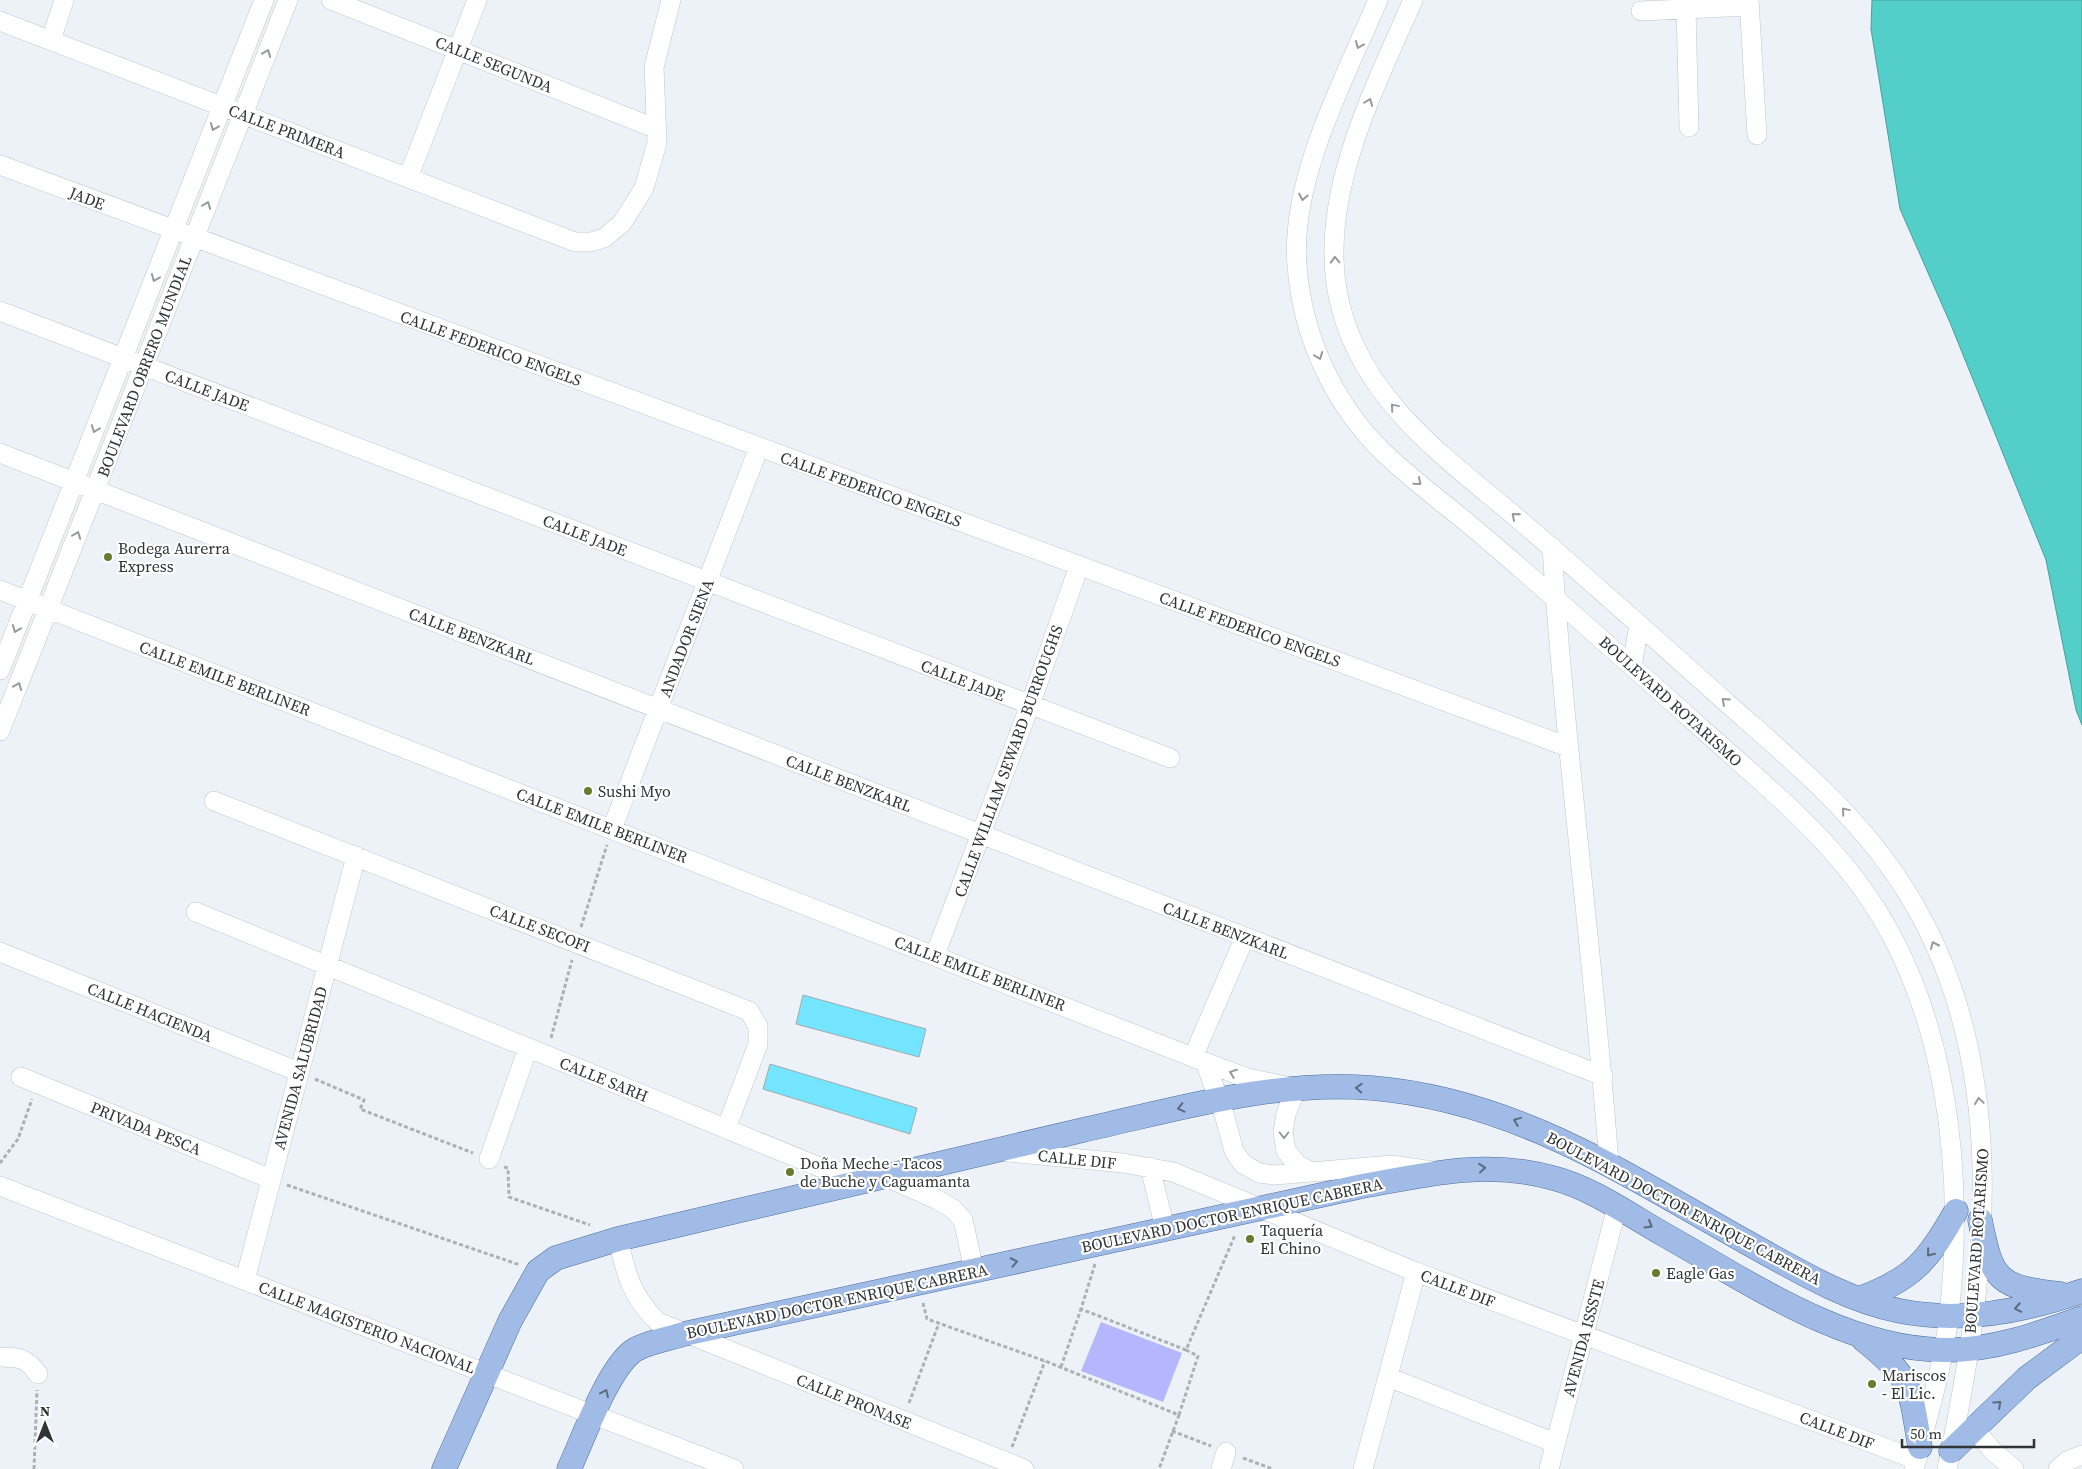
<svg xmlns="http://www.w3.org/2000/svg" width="2082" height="1469" font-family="'Source Serif 4',serif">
  <rect width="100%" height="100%" fill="#ecf2f7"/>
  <!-- green -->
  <path fill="#b4b7fd" d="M1101 1322 1182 1353 1163 1402 1081 1371Z"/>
  <!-- water -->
  <path fill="#53cec9" stroke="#49a09d" d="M1872 0H2082V725L2076 710 2046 560 1951 325 1900 209 1871 29Z"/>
  <!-- building -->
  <path fill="#74e5fe" stroke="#a3aaac" d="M803 995 926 1029 919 1057 796 1024Z
    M770 1064 917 1108 910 1134 763 1089Z"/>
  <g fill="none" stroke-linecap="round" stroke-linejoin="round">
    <!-- minor casing -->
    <g stroke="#c0c6cb" stroke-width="20">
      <path id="minor" d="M331 0 657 129
        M1378 0C1345 78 1290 179 1297 265 1302 335 1333 403 1383 452 1410 478 1441 501 1470 525 1548 591 1624 659 1700 727 1754 776 1812 822 1856 880 1948 1001 1965 1170 1949 1315 1943 1367 1927 1419 1914 1469
        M1413 0C1373 92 1313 205 1341 308 1366 405 1452 462 1524 524 1592 582 1660 643 1727 703 1788 757 1851 809 1897 877 2016 1052 1988 1274 1947 1469
        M1749 0 1757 135
        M1686 9 1689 127
        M1641 11 1749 6
        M0 21 575 242H591L604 238 622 223 644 188 657 143 654 67 671 0
        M51 40 64 0
        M0 165 1568 747
        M408 178 477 0
        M0 311 1170 758
        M0 453 1603 1076
        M1552 547C1565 753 1594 958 1609 1164
        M0 590 1205 1062 1247 1078 1296 1088 1286 1114 1283 1132 1286 1151 1297 1164 1311 1172 1392 1165 1432 1171
        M1632 666 1639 625
        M0 670 264 0
        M0 731 288 0
        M214 801 749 1011 758 1026V1044L726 1129
        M612 829 759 447
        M196 912 827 1170 884 1176 936 1199 953 1209 963 1220 974 1270
        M0 952 299 1072
        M935 955 1030 705 1079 566
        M1193 1057 1245 937
        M1205 1062 1224 1114 1234 1151 1243 1164 1259 1173 1275 1175 1311 1172
        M21 1077 271 1179
        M1008 1152 1123 1163 1173 1172 1416 1272 1917 1460
        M489 1159 528 1048
        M1150 1167 1165 1229
        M0 1186 734 1469
        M618 1239C626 1274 631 1296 658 1322L1024 1469
        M245 1280 356 856
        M0 1357C19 1357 27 1358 38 1374
        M1388 1377 1555 1443
        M1973 1428 1994 1452 2014 1469
        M1221 1469 1226 1452
        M1363 1469 1416 1272
        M1549 1469 1617 1207
        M2058 1469 2067 1461 2082 1455"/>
    </g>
    <!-- major casing -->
    <g stroke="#4f6e9d" stroke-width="25">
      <path id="major" d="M1980 1220C1992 1281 1998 1287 2060 1294
        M1859 1299C1913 1279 1928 1261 1956 1211
        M1864 1340C1913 1379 1910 1388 1920 1447
        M1951 1451 2027 1378 2082 1337
        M444 1469 510 1321 538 1271 556 1258 618 1239C773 1202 928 1165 1083 1130 1178 1109 1274 1080 1372 1088 1515 1100 1625 1174 1746 1242 1795 1269 1845 1300 1900 1311 1960 1323 2025 1311 2082 1291
        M569 1469C583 1439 608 1369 633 1351 647 1342 669 1339 684 1334L1358 1187C1424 1175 1485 1159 1553 1178 1592 1188 1628 1214 1663 1234 1747 1281 1844 1349 1943 1350 1991 1351 2038 1334 2082 1318"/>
    </g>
    <!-- path -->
    <path stroke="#acb1b5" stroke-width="3" stroke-dasharray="4 2.5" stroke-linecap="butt" d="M581 927 607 845
      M551 1038 572 960
      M315 1079 364 1100 360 1109 473 1153
      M0 1163 18 1139 32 1099
      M504 1167 508 1168 509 1197 590 1225
      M287 1185 520 1265
      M1095 1264 1081 1309 1186 1350
      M923 1303 927 1319 1045 1361 1179 1415 1159 1469
      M1061 1367 1081 1309
      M909 1403 939 1323
      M1179 1415 1198 1356 1186 1350 1235 1235
      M1172 1431 1211 1446
      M1012 1447 1045 1361
      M1243 1458 1273 1469
      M34 1469 37 1390"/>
    <!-- minor -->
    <use href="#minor" stroke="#fff" stroke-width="19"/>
    <!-- major -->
    <use href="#major" stroke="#9fbbe6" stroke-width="24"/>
  </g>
  <!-- one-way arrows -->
  <defs><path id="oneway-chevron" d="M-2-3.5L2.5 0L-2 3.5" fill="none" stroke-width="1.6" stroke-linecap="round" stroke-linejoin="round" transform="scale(1.25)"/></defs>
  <g stroke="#98999a">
    <use href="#oneway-chevron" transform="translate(1359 45) rotate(113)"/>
    <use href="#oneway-chevron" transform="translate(267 53) rotate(-68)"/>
    <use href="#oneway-chevron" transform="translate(1369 102) rotate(-69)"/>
    <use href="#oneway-chevron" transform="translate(214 127) rotate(112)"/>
    <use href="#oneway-chevron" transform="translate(1303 197) rotate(101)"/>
    <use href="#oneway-chevron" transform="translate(207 205) rotate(-69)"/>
    <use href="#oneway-chevron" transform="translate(1335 260) rotate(-92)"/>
    <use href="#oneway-chevron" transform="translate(155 278) rotate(112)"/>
    <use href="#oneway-chevron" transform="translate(1319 356) rotate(69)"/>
    <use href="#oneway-chevron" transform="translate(1394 407) rotate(-130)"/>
    <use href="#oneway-chevron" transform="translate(95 429) rotate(111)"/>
    <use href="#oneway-chevron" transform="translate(1418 482) rotate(40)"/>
    <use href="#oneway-chevron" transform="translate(1515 516) rotate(-139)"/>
    <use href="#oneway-chevron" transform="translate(77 535) rotate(-69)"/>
    <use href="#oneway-chevron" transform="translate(16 629) rotate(112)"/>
    <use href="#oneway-chevron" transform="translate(18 686) rotate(-68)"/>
    <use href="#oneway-chevron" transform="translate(1725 701) rotate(-138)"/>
    <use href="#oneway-chevron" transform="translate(1845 811) rotate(-130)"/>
    <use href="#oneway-chevron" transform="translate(1934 945) rotate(-114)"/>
    <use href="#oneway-chevron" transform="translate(1233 1073) rotate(-159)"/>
    <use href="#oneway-chevron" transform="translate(1979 1101) rotate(-98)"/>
    <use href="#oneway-chevron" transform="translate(1284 1135) rotate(90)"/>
  </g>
  <g stroke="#5d697c">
    <use href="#oneway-chevron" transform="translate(1359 1088) rotate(-177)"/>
    <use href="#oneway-chevron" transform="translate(1181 1108) rotate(167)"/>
    <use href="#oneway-chevron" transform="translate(1517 1121) rotate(-158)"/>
    <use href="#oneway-chevron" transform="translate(1482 1168) rotate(-6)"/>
    <use href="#oneway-chevron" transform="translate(1649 1225) rotate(30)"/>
    <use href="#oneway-chevron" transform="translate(1930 1253) rotate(129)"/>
    <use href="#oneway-chevron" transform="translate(1014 1262) rotate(-12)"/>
    <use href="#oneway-chevron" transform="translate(2018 1308) rotate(169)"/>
    <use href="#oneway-chevron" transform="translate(605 1393) rotate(-65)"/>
    <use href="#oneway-chevron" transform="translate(1998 1404) rotate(-42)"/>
  </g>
  <!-- markers -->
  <g fill="#657b2d" stroke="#fff" stroke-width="2">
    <circle cx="108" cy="557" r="5"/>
    <circle cx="588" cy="791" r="5"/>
    <circle cx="790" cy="1172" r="5"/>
    <circle cx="1250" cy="1239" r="5"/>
    <circle cx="1656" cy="1273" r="5"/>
    <circle cx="1872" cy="1384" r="5"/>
  </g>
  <g text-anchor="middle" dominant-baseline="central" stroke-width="4.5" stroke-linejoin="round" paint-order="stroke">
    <!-- street labels -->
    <g font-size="16" fill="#313335" stroke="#fff">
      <text transform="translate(494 64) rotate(22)">CALLE SEGUNDA</text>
      <text transform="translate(287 131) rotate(21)">CALLE PRIMERA</text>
      <text transform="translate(87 198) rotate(21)">JADE</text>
      <text transform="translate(491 348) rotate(20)">CALLE FEDERICO ENGELS</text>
      <text transform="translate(144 366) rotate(-69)">BOULEVARD OBRERO MUNDIAL</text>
      <text transform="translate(207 390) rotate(21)">CALLE JADE</text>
      <text transform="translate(871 489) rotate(20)">CALLE FEDERICO ENGELS</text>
      <text transform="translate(585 535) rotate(21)">CALLE JADE</text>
      <text transform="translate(1250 629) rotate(20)">CALLE FEDERICO ENGELS</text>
      <text transform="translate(472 636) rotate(21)">CALLE BENZKARL</text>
      <text transform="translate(686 638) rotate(-69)">ANDADOR SIENA</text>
      <text transform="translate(225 678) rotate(21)">CALLE EMILE BERLINER</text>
      <text transform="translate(963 680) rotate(21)">CALLE JADE</text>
      <text transform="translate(1671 701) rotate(42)">BOULEVARD ROTARISMO</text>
      <text transform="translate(1008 761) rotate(-70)">CALLE WILLIAM SEWARD BURROUGHS</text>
      <text transform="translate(849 783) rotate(21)">CALLE BENZKARL</text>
      <text transform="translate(602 825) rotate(21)">CALLE EMILE BERLINER</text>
      <text transform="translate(540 928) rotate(21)">CALLE SECOFI</text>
      <text transform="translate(1226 930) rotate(21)">CALLE BENZKARL</text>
      <text transform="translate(980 973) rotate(21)">CALLE EMILE BERLINER</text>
      <text transform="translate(150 1012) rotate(22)">CALLE HACIENDA</text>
      <text transform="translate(300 1068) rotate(-75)">AVENIDA SALUBRIDAD</text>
      <text transform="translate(604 1079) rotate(22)">CALLE SARH</text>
      <text transform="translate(146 1128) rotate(22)">PRIVADA PESCA</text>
      <text transform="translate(1077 1159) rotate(6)">CALLE DIF</text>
      <text transform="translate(1684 1208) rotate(28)">BOULEVARD DOCTOR ENRIQUE CABRERA</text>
      <text transform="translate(1232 1215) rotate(-12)">BOULEVARD DOCTOR ENRIQUE CABRERA</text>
      <text transform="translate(1976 1241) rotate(-86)">BOULEVARD ROTARISMO</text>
      <text transform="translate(1458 1288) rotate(21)">CALLE DIF</text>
      <text transform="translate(837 1301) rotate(-12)">BOULEVARD DOCTOR ENRIQUE CABRERA</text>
      <text transform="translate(367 1327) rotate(21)">CALLE MAGISTERIO NACIONAL</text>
      <text transform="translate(1583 1338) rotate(-75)">AVENIDA ISSSTE</text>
      <text transform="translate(854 1401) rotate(22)">CALLE PRONASE</text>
      <text transform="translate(1837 1430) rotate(21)">CALLE DIF</text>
    </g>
    <!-- poi labels -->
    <g font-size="16" fill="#313335" stroke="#fff" text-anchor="start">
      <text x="118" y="548">Bodega Aurerra<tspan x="118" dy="18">Express</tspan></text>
      <text x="598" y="791">Sushi Myo</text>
      <text x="800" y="1163">Doña Meche - Tacos<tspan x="800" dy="18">de Buche y Caguamanta</tspan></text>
      <text x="1260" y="1230">Taquería<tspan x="1260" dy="18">El Chino</tspan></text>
      <text x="1666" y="1273">Eagle Gas</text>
      <text x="1882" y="1375">Mariscos<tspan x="1882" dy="18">- El Lic.</tspan></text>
    </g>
  </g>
  <!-- north arrow -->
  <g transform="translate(45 1424)" stroke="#ffffff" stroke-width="4" paint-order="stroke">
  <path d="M0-4L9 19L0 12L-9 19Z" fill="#313335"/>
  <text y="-8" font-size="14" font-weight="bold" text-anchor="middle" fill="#313335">N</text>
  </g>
  <!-- scale -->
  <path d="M1902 1439v8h132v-8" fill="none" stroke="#313335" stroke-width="2.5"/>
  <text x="1910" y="1439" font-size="15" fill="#313335" stroke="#ffffff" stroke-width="4" paint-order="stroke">50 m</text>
</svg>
